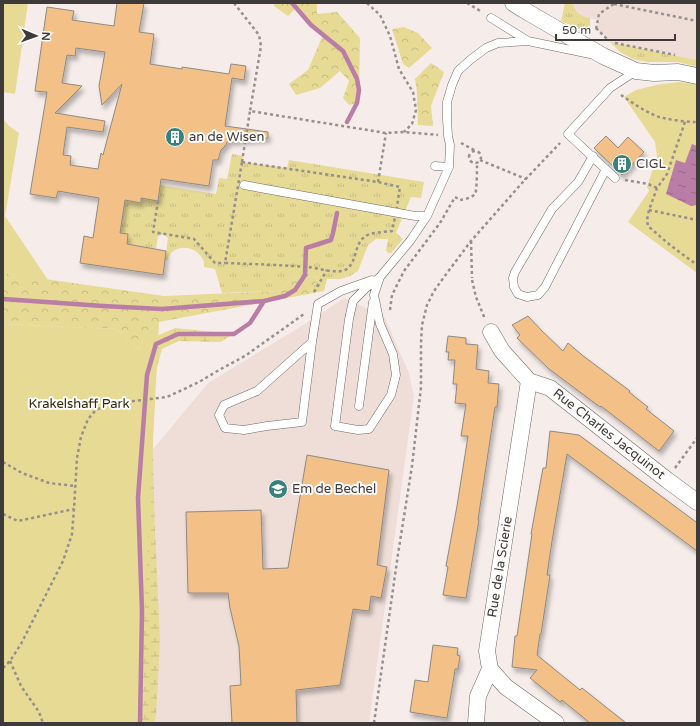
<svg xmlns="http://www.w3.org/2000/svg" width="700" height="726" font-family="'Varela Round',sans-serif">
  <defs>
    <pattern id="grass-tufts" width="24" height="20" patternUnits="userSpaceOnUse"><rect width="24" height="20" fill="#e6da95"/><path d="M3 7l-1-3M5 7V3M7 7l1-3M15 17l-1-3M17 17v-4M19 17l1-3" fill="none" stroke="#c6bc81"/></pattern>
    <pattern id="forest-crowns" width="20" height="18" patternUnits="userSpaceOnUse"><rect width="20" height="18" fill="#e6da95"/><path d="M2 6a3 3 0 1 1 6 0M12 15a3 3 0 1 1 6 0" fill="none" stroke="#c6bc81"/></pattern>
    <pattern id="wetland-marsh" width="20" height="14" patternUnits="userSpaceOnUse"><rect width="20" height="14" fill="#e6da95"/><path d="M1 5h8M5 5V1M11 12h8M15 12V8" fill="none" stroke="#c6bc81"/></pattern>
    <pattern id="water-ripples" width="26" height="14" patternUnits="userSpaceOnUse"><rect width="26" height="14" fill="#ba7da6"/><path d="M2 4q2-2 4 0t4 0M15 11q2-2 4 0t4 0" fill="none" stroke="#996788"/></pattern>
    <filter id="shadow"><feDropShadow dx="2.5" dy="4.5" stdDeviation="2" flood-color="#0004"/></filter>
  </defs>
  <rect width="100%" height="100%" fill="#f6edea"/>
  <!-- built -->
  <path fill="#efded8" d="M573 3H697V60L610 42 596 28 598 20 582 17 574 10Z
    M344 298 384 316 409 373 414 396 369 723H154L156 717 155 529 153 449 208 383 308 322Z"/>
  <!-- grass -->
  <path fill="url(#grass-tufts)" d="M565 3H573C575 13 580 16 590 18 590 25 592 29 584 31L561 21Z
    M610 42 697 60V67L678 62H648L633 59 620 52Z
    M232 154 243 156 242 162 287 168 289 160 424 182 421 198 411 197 396 233 403 239 391 253H388L386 250 388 239H376L368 245 358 271 350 276 340 279H327L324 291H311L319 276 292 279 278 291 222 293 215 269 204 267C204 264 204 260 202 258 196 247 180 244 171 253 169 255 168 259 166 261H165L168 238 164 234 158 236 156 249 127 244 120 233 125 200 140 203 141 198 158 201 160 185 216 194 219 178 227 179Z"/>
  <!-- forest -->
  <path fill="url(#forest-crowns)" d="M275 3H317V14L337 12 360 38 359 90 357 103 349 105 343 98 349 81 340 71 320 88 296 95 289 84 308 70 323 35 311 25 296 8 288 16 274 6Z
    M404 27 418 33 432 48 409 68 403 64 392 29Z
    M431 63 444 72 431 106 433 126 418 125 417 92 415 79Z
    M3 273 164 296 278 291 292 279 319 276 311 291H324L159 322 146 332 139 350 117 329 3 324Z"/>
  <!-- wetland -->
  <path fill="url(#wetland-marsh)" d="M175 328 234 334 220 342 179 341 162 349 155 375 152 406 155 529 160 641 156 717 154 723H120L152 338Z"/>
  <!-- park -->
  <path fill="#e6da95" d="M3 3H28L15 94 3 92Z
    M679 82 697 84V273L628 222 649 191 647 187 657 156 655 142 624 97 636 90 656 85Z
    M3 119 9 126 19 133 5 216 48 280 3 273Z
    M159 322 139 723H3V324L117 329 139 350 146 332Z"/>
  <!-- water -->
  <path fill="url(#water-ripples)" d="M692 144 697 146V205L691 206 666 194 676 160 685 163Z"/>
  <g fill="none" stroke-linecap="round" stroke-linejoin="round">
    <!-- stream -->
    <path stroke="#ba7da6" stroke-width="4.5" d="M292 3 311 25 343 51 357 79 359 90 357 103 347 122
      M3 299 103 306 162 309 264 301
      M140 723 142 611 138 498 147 375 156 344 178 334H234L250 323 264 301 285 296 295 290 305 275 306 248 331 240 333 233 337 213"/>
  </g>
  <!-- building -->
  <path fill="#f3c187" stroke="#8f8983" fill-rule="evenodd" filter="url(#shadow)" d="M117 3H144L139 32 154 34 150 64 182 69V67L229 74 231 64 246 66 244 80 232 78 225 126 268 132V138L228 141 225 146 221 150 218 160H213L209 186 161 179 158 201 141 198V203L125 200 120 233 128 234 127 244 166 251 163 275 80 263 84 236 93 238 99 198 58 191 56 198 30 194 47 92 35 91 47 7 74 11 72 20 114 26ZM76 48 105 52 99 86 102 105 122 84 103 155 101 153 98 169 70 165 71 156 63 155 67 127 103 132 105 121 55 113 82 86 62 83 67 55 75 56Z
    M606 136 618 148 628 137 644 152 622 175 594 148Z
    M528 316 542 331 563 351 568 343 582 355 630 391 629 392 648 407 646 409 674 431 659 451 601 406 600 407 549 369 517 338 520 335 512 325Z
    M448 336 466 338V344L478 345 476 369 489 371 488 383 499 384 497 407H495L478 520H479L466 598 443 595 448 567 446 566 457 506 468 436H461L466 404 455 403 457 384H453L455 360H448L449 352H446Z
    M550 431 579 435 696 522 697 520V551L567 454 552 541 547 575H550L541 634H540L537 655 580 690 582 688 626 723H590L562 700 560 702 530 678 537 670 512 667 515 636H517L532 534H531L543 468H546Z
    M307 455 389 470 377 565 387 567 381 598 371 596 369 611 353 609 340 685 296 690 297 723H232L230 686 241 685 239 646 230 608 228 593H188L186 512 261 510 263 569 288 568Z
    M433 645 458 648 457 655 460 656 458 669H455L454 676 447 718 410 712 415 680 428 682Z"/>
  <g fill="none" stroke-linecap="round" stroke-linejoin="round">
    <!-- lane casing -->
    <g stroke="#6f6765" stroke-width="9">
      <path id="lane" d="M491 18 528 41
        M593 156 578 182 552 209 515 272 513 278 514 287 518 294 527 297 538 295 545 287 606 169
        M435 166 449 167 450 145 448 136 447 119V102L452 85 458 71 470 60 486 48 498 43 528 41 590 54
        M615 178 568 134 610 88 636 71
        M244 185 415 216H427
        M380 277 374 295 380 324 393 354 396 375 391 395 369 429 358 430 335 426 349 319 353 301 365 289 380 277 410 241 427 216 449 167
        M312 342 257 391 224 405 219 415 225 428 244 430 267 426 302 422 312 342 318 304 341 291 372 280
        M359 406 373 302"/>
    </g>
    <!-- street casing -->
    <g stroke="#6f6765" stroke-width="17">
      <path id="street" d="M513 3 524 10 603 56 636 71 654 73 678 72 697 76
        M491 332 502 351 529 381 550 388 667 480 697 502
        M529 381 487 651 490 669 506 687 556 723
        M476 723 478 696 490 669"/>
    </g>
    <!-- path -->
    <path stroke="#968f8d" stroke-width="2.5" stroke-dasharray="3 3" stroke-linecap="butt" d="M234 3 259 35 261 46 250 111 386 133 403 132 438 135
      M367 3 380 15 390 36 399 69 413 92 416 110 412 124 404 132
      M467 3 482 12
      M614 4 697 21
      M596 28 607 39
      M596 29 599 14 615 3
      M615 43 675 55
      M621 95C633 103 645 112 659 117 671 120 685 122 697 122
      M685 122 667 174 657 188 649 210 647 220 648 226 670 245 697 265
      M461 143 474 150
      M469 157a6 6 0 1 1 12 0a6 6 0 1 1-12 0Z
      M480 160 526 179
      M242 162 378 182 400 187 396 213 392 231C385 232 377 232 370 234 352 240 359 263 345 270 335 274 318 268 308 267 281 265 253 264 225 263Z
      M242 162 250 111
      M625 180 648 184 657 188
      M378 182 386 133
      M158 201 153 232 194 239 215 263H225
      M649 210 697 220
      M471 241 472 278
      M472 280 476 297 485 319
      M314 292 327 270
      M390 310 392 295 404 271 440 223 455 197 460 200C465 199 472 198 475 194 477 192 477 168 477 163
      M3 462 22 473 49 483 75 486
      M675 468 697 438
      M3 514 18 521 74 509
      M10 661 21 686 39 712 43 723
      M3 668 10 661 21 644 63 561 72 534 74 509 77 458 81 437 88 419 96 410 109 404 167 397 199 382 219 370 245 356 304 314
      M374 723 398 554 412 466 421 387V343L422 325 427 305 434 291 444 277 471 241 522 183 560 143"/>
    <!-- lane -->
    <use href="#lane" stroke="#fff" stroke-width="8"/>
    <!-- street -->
    <use href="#street" stroke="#fff" stroke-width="16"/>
  </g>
  <!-- icons -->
  <defs>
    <g id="building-disc" transform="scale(1)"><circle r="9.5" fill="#39817c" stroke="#fefcfb"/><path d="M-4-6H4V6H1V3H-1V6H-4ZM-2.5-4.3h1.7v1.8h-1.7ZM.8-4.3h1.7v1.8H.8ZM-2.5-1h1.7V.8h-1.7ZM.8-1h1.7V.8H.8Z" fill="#fff"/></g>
    <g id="school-disc" transform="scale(1)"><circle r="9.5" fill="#39817c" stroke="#fefcfb"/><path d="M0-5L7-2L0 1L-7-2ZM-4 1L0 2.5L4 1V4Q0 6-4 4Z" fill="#fff"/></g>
  </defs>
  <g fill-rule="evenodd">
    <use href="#building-disc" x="175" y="137"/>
    <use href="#building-disc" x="622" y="164"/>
    <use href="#school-disc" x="278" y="489"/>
  </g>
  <g text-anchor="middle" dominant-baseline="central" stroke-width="4" stroke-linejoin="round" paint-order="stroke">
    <!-- poi labels -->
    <g font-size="13" fill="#3e3a39" stroke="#fefcfb" text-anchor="start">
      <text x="189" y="137">an de Wisen</text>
      <text x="636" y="164">CIGL</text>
      <text x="292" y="489">Em de Bechel</text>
    </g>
    <!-- park labels -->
    <g font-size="13" fill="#302a09" stroke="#fefcfb">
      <text x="79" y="404">Krakelshaff Park</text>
    </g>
    <!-- street labels -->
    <g font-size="13" fill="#3e3a39" stroke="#fefcfb">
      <text transform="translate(609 434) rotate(38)">Rue Charles Jacquinot</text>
      <text transform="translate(500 567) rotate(-81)">Rue de la Scierie</text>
    </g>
  </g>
  <!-- border -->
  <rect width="700" height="726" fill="none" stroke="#3e3a39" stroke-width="8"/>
  <!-- north arrow -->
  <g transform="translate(36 36) rotate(92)" stroke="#fefcfb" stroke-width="3" paint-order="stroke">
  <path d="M0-3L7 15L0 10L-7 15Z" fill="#3e3a39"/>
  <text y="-6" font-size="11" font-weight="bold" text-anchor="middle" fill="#3e3a39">N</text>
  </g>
  <!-- scale -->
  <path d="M556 34v6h119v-6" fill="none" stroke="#3e3a39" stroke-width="2"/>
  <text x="562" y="34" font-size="12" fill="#3e3a39" stroke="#fefcfb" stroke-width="3" paint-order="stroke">50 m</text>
</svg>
